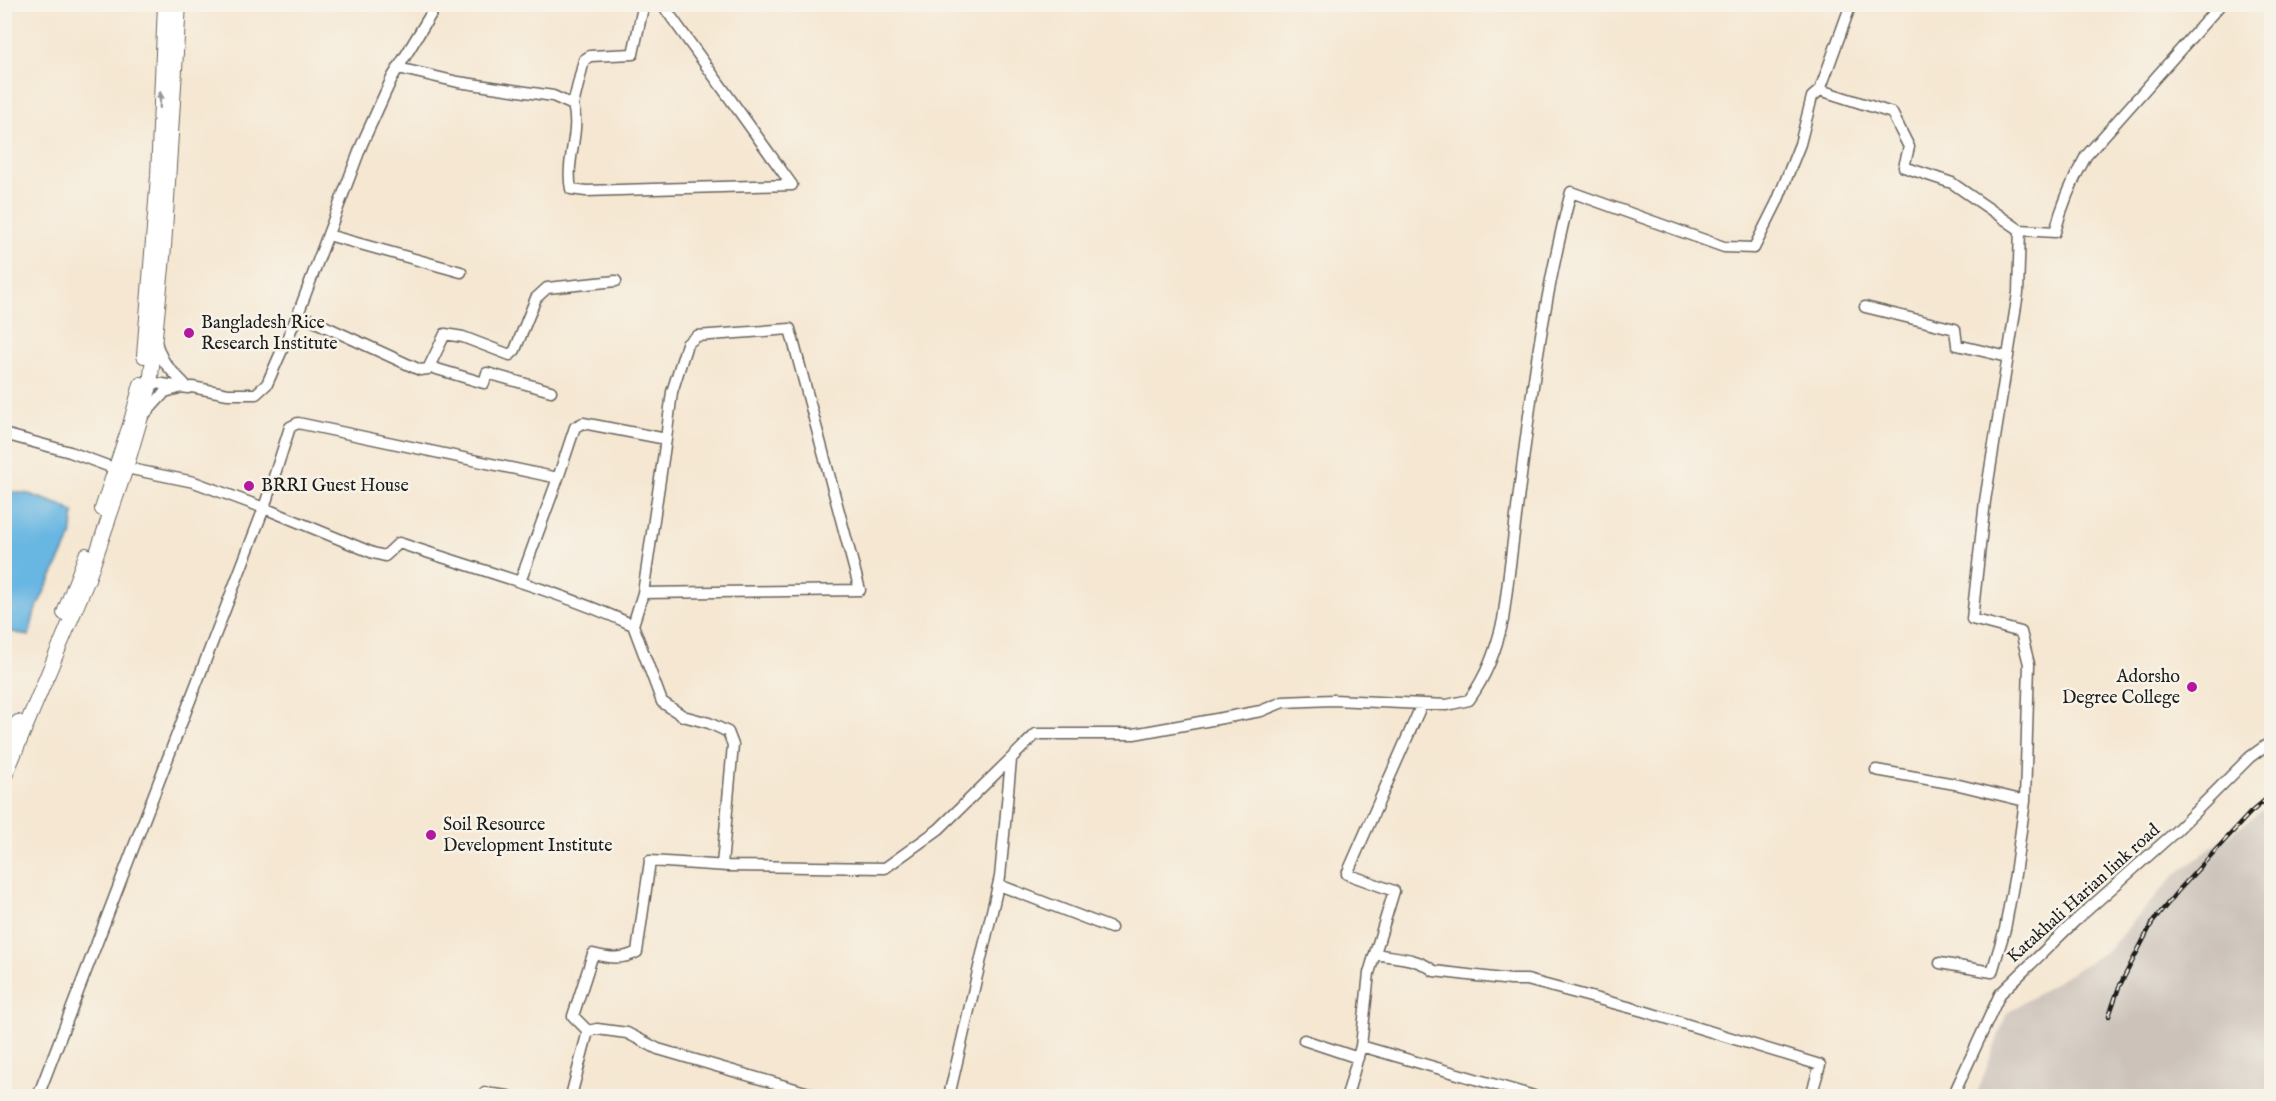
<svg xmlns="http://www.w3.org/2000/svg" width="2276" height="1101" font-family="'IM FELL English',serif">
  <rect width="100%" height="100%" fill="#f7f3e8"/>
  <filter id="ink" filterUnits="userSpaceOnUse"><feTurbulence type="fractalNoise" baseFrequency=".0167" numOctaves="2"/><feDisplacementMap in="SourceGraphic" scale="12" xChannelSelector="R" yChannelSelector="G"/><feConvolveMatrix kernelMatrix="1 2 1 2 8 2 1 2 1" color-interpolation-filters="sRGB"/></filter>
  <filter id="wash" filterUnits="userSpaceOnUse"><feTurbulence type="fractalNoise" baseFrequency=".008" numOctaves="4" result="noise"/><feDisplacementMap in="SourceGraphic" scale="24" xChannelSelector="R" yChannelSelector="G"/><feGaussianBlur stdDeviation="1.35" result="paint"/><feColorMatrix in="noise" values="0 0 0 0 0 0 0 0 0 0 0 0 0 0 0 0 0 1.4 0 .05"/><feComposite in="paint" operator="in"/></filter>
  <g filter="url(#wash)">
    <rect width="100%" height="100%" fill="#f5e7d2"/>
    <!-- industrial -->
    <path fill="#ccc2b9" d="M2271 804 2272 1085 2268 1096H1976L2007 1013 2108 950 2175 875Z"/>
    <!-- water -->
    <path fill="#67b6e2" stroke="#42697f" stroke-width="1.5" d="M5 491 29 494 63 506 74 513 71 537 35 611 29 636 5 630Z"/>
  </g>
  <g filter="url(#ink)">
    <g fill="none" stroke-linecap="round" stroke-linejoin="round">
      <!-- minor casing -->
      <g stroke="#68635c" stroke-width="13">
        <path id="minor" d="M662 4 792 185
          M398 68 458 82 553 96 573 105C581 132 565 160 571 189L586 191 792 185
          M1820 90 1892 113 1909 147 1904 167 1952 183 2020 230 2018 293 1985 501 1972 619 2021 632 2029 664 2025 801 2015 874 2005 929 1992 972 1940 963
          M573 105 584 60 590 56 633 54 643 7 647 4
          M2020 230 2055 232C2062 204 2072 181 2086 156L2221 4
          M328 235 461 272
          M1865 307 1955 329 1957 345 2008 357
          M298 314 420 370 428 369 445 334 463 337 510 355 515 350 536 298 547 288 616 281
          M156 342C164 369 171 368 188 388
          M430 367 484 383 487 373 551 391
          M150 382 188 388 192 387 228 394H256L267 384 298 314 362 144 392 78 437 4
          M143 416 165 392 179 388
          M4 434 70 452 116 469 126 468 194 482 264 508 373 553 385 556 399 543C477 569 558 591 633 625
          M520 582 558 478
          M643 593 666 439
          M1876 770 1955 784 2025 801
          M999 885 1111 928
          M1375 954C1396 958 1417 957 1434 971L1511 980H1527L1643 1011 1820 1065 1811 1096
          M588 1031 573 1016 593 954C609 958 622 960 637 952L650 861 728 866 885 868 939 829 1036 734H1134L1261 711 1283 702 1333 700 1447 705 1469 700C1487 675 1496 650 1503 620 1522 478 1534 332 1571 192L1724 247 1754 248 1777 202 1800 144 1812 97 1820 90 1851 4
          M1304 1040 1358 1058
          M1361 1046 1369 973 1394 891 1347 874 1422 704
          M38 1096 264 508 290 427 298 423 558 478 575 427 583 423 666 439 672 392 687 344 697 336 790 329 860 590 643 593 633 625 662 702 683 716 709 723 728 732 733 745 722 865
          M482 1096 485 1093 508 1096
          M571 1096 588 1031 597 1029 627 1033 658 1049 819 1096
          M949 1096 1000 877 1011 760
          M1347 1096 1361 1046 1534 1096
          M1953 1096 2000 994 2075 921 2175 832 2250 757 2272 741"/>
      </g>
      <!-- major casing -->
      <g stroke="#68635c" stroke-width="16">
        <path id="major" d="M144 356 158 176 165 4
          M102 509 130 425 141 384
          M64 613 86 555
          M4 753 18 722
          M4 778 88 579 126 468 150 386 164 247 179 4"/>
      </g>
      <!-- minor -->
      <use href="#minor" stroke="#fff" stroke-width="10"/>
      <!-- major -->
      <use href="#major" stroke="#fff" stroke-width="14"/>
      <!-- rail casing -->
      <g stroke="#1c1c1c" stroke-width="4.5">
        <path id="rail" d="M2109 1016 2119 987 2152 923 2177 892 2250 813 2272 794"/>
      </g>
      <!-- rail -->
      <use href="#rail" stroke="#f7f3e8" stroke-width="2" stroke-dasharray="7" stroke-linecap="butt"/>
    </g>
    <!-- one-way arrows -->
    <defs><path id="oneway-solid" d="M-6-.8H1V-3.2L6.5 0L1 3.2V.8H-6Z" transform="scale(1.5)"/></defs>
    <use fill="#999" href="#oneway-solid" transform="translate(160 100) rotate(-88)"/>
  </g>
  <!-- markers -->
  <g fill="#b5179e" stroke="#f7f3e8" stroke-width="2">
    <circle cx="189" cy="333" r="6"/>
    <circle cx="249" cy="486" r="6"/>
    <circle cx="2192" cy="687" r="6"/>
    <circle cx="431" cy="835" r="6"/>
  </g>
  <g text-anchor="middle" dominant-baseline="central" stroke-width="5" stroke-linejoin="round" paint-order="stroke">
    <!-- poi labels -->
    <g font-size="18" fill="#1c1c1c" stroke="#f7f3e8" text-anchor="start">
      <text x="201" y="323">Bangladesh Rice<tspan x="201" dy="21">Research Institute</tspan></text>
      <text x="261" y="486">BRRI Guest House</text>
      <text x="2180" y="677" text-anchor="end">Adorsho<tspan x="2180" dy="21">Degree College</tspan></text>
      <text x="443" y="825">Soil Resource<tspan x="443" dy="21">Development Institute</tspan></text>
    </g>
    <!-- street labels -->
    <g font-size="18" fill="#1c1c1c" stroke="#f7f3e8">
      <text transform="translate(2084 894) rotate(-42)">Katakhali Harian link road</text>
    </g>
  </g>
  <!-- margin -->
  <rect width="2276" height="1101" fill="none" stroke="#f7f3e8" stroke-width="24"/>
</svg>
